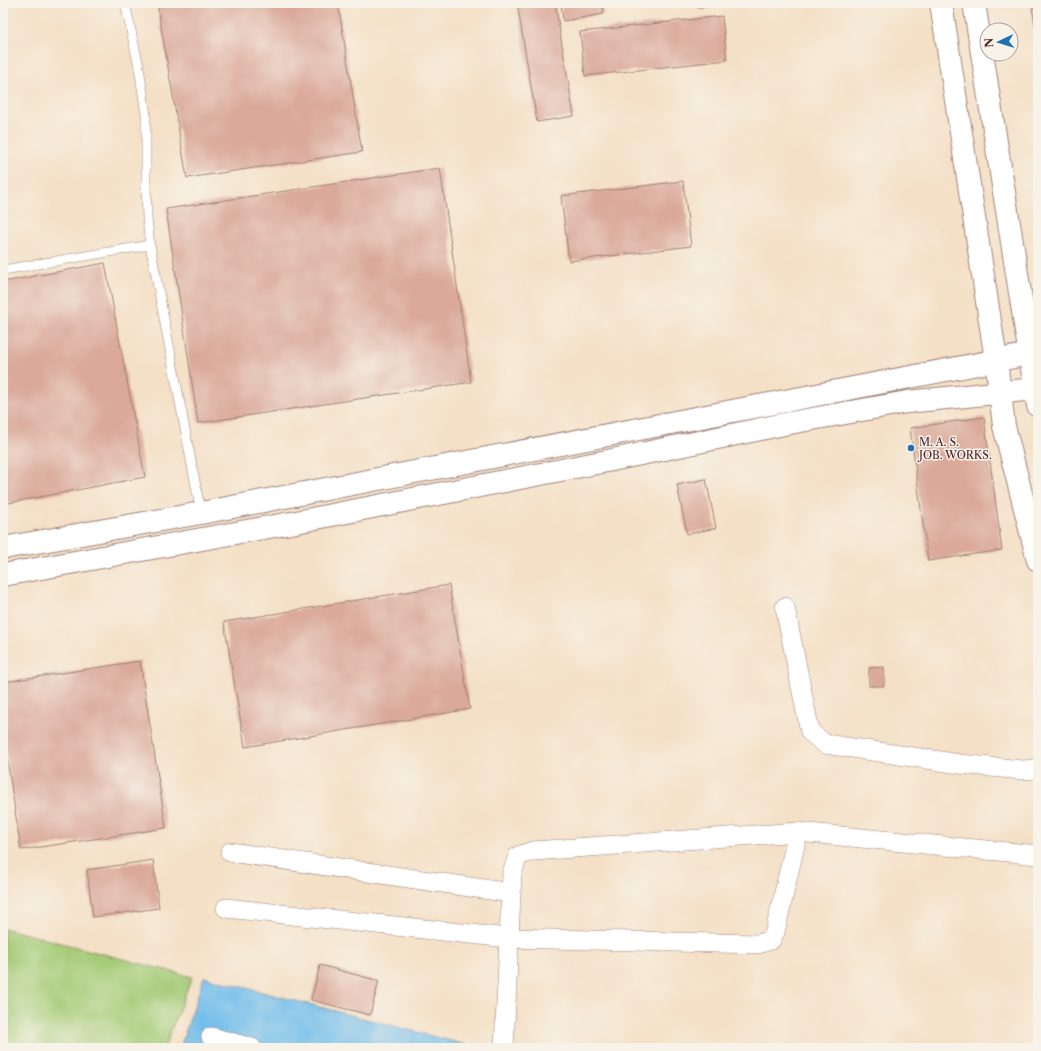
<svg xmlns="http://www.w3.org/2000/svg" width="1041" height="1051" font-family="'Libre Caslon Text',serif">
  <rect width="100%" height="100%" fill="#f7f3e8"/>
  <filter id="ink" filterUnits="userSpaceOnUse"><feTurbulence type="fractalNoise" baseFrequency=".025" numOctaves="2"/><feDisplacementMap in="SourceGraphic" scale="8" xChannelSelector="R" yChannelSelector="G"/><feConvolveMatrix kernelMatrix="1 2 1 2 8 2 1 2 1" color-interpolation-filters="sRGB"/></filter>
  <filter id="wash" filterUnits="userSpaceOnUse"><feTurbulence type="fractalNoise" baseFrequency=".012" numOctaves="4" result="noise"/><feDisplacementMap in="SourceGraphic" scale="16" xChannelSelector="R" yChannelSelector="G"/><feGaussianBlur stdDeviation="0.9" result="paint"/><feColorMatrix in="noise" values="0 0 0 0 0 0 0 0 0 0 0 0 0 0 0 0 0 1.4 0 .05"/><feComposite in="paint" operator="in"/></filter>
  <g filter="url(#wash)">
    <rect width="100%" height="100%" fill="#f4e0c6"/>
    <!-- green -->
    <path fill="#a4cb76" stroke="#777550" d="M3 928 192 977 164 1048H3Z"/>
    <!-- water -->
    <path fill="#71bdeb" stroke="#5e6e8b" d="M204 977 478 1048H180Z"/>
    <g id="blocks">
      <!-- building -->
      <path fill="#daa99a" d="M157 3H338L362 152 187 178Z
        M517 3H555L574 116 537 122Z
        M561 3H602L604 14 563 21Z
        M697 3H724V4L698 8Z
        M1038 7V36H1037L1032 8Z
        M722 16 727 60 585 76 580 32Z
        M440 168 471 382 198 423 166 209Z
        M683 181 691 246 569 261 561 196Z
        M105 263 145 477 3 504V282Z
        M984 417 1002 550 928 561 910 428Z
        M706 479 716 528 687 534 677 485Z
        M449 585 470 709 245 747 224 622Z
        M140 661 166 828 21 850 3 732V682Z
        M884 667V686H869V668Z
        M153 860 159 908 93 917 87 870Z
        M320 965 379 981 370 1015 311 1000Z"/>
    </g>
  </g>
  <g filter="url(#ink)">
    <use href="#blocks" fill-opacity="0" stroke="#9f8078" stroke-width="1"/>
    <g fill="none" stroke-linecap="round" stroke-linejoin="round">
      <!-- service casing -->
      <g stroke="#9f8078" stroke-width="10">
        <path id="service" d="M125 3 139 67 146 115V184L147 219 150 245 201 513
          M3 270 150 245"/>
      </g>
      <!-- minor casing -->
      <g stroke="#9f8078" stroke-width="20">
        <path id="minor" d="M785 607 810 732 825 744 960 764 1022 770 1038 769
          M230 852 511 893
          M226 908 508 938 758 944 771 940 775 932 798 832
          M211 1037 252 1048
          M504 1048 512 873 518 856 533 851 798 832 1038 855"/>
      </g>
      <!-- tertiary casing -->
      <g stroke="#9f8078" stroke-width="24">
        <path id="tertiary" d="M941 3 996 360 1004 426 1038 560
          M974 3 1038 406
          M3 548 201 513 1030 354
          M3 575 291 523 612 460 784 424 907 402 1034 389"/>
      </g>
      <!-- service -->
      <use href="#service" stroke="#fff" stroke-width="9"/>
      <!-- minor -->
      <use href="#minor" stroke="#fff" stroke-width="19"/>
      <!-- tertiary -->
      <use href="#tertiary" stroke="#fff" stroke-width="22"/>
    </g>
  </g>
  <!-- markers -->
  <circle fill="#1f6fb2" stroke="#f7f3e8" stroke-width="1.5" cx="911" cy="448" r="4"/>
  <g text-anchor="middle" dominant-baseline="central" stroke-width="3" stroke-linejoin="round" paint-order="stroke">
    <!-- poi labels -->
    <g font-size="11" fill="#4a1f2b" stroke="#f7f3e8" text-anchor="start">
      <text x="919" y="442">M. A. S.<tspan x="919" dy="13">JOB. WORKS.</tspan></text>
    </g>
  </g>
  <!-- margin -->
  <rect width="1041" height="1051" fill="none" stroke="#f7f3e8" stroke-width="16"/>
  <!-- north arrow -->
  <g transform="translate(999 42) rotate(266)"><circle r="19" fill="#f7f3e8" stroke="#b29e9c"/>
  <path d="M0-3L7 15L0 10L-7 15Z" fill="#1f6fb2"/>
  <text y="-6" font-size="11" font-weight="bold" text-anchor="middle" fill="#4a1f2b">N</text>
  </g>
</svg>
